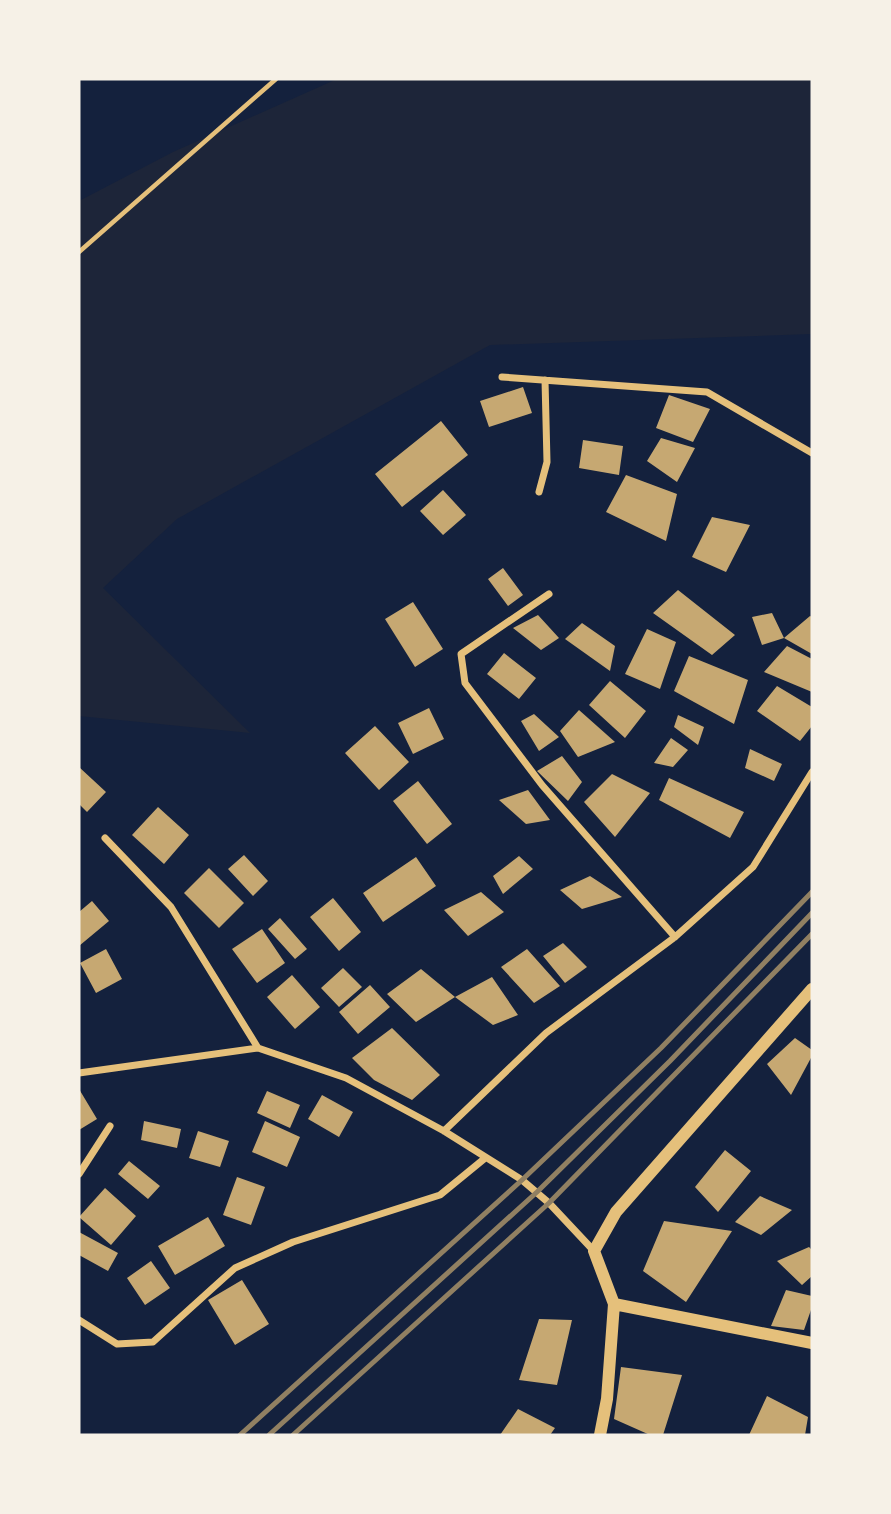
<svg xmlns="http://www.w3.org/2000/svg" width="891" height="1514" font-family="Jost,sans-serif">
  <rect width="100%" height="100%" fill="#14213d"/>
  <!-- green -->
  <path fill="#1d2539" d="M337 79H812V334L490 345 177 519 103 588 250 733 79 716V201L173 152Z"/>
  <!-- building -->
  <path fill="#c6a872" d="M523 387 532 413 489 427 480 401Z
    M669 395 710 409 693 442 656 428Z
    M441 421 468 455 402 507 375 474Z
    M661 438 695 448 677 482 647 461Z
    M583 440 623 446 619 475 579 468Z
    M626 475 677 494 666 541 606 512Z
    M443 490 466 515 443 535 420 511Z
    M712 517 750 525 726 572 692 557Z
    M503 568 523 595 508 606 488 579Z
    M678 590 735 635 712 655 653 613Z
    M413 602 443 649 415 667 385 619Z
    M772 613 784 638 762 645 752 617Z
    M538 615 559 638 541 650 513 628Z
    M810 616 812 617V654L784 638Z
    M582 623 615 646 610 671 565 639Z
    M647 629 676 642 660 689 625 674Z
    M787 646 812 659V692L764 672Z
    M504 653 536 678 519 699 487 674Z
    M689 656 748 680 734 724 674 691Z
    M610 681 646 711 625 738 589 705Z
    M777 686 812 707V726L800 741 757 711Z
    M429 708 444 739 413 754 398 723Z
    M579 710 615 742 578 757 560 731Z
    M534 714 559 737 539 751 521 721Z
    M678 715 704 727 698 745 674 727Z
    M375 726 409 762 379 790 345 753Z
    M671 738 688 750 673 767 654 763Z
    M750 749 782 764 774 781 745 768Z
    M562 756 582 782 568 801 537 771Z
    M79 767 106 792 87 812 79 804Z
    M612 774 650 793 615 837 584 802Z
    M669 778 744 812 730 838 659 800Z
    M418 781 452 824 427 844 393 801Z
    M528 790 550 820 526 824 499 800Z
    M158 807 189 835 164 864 132 835Z
    M244 855 268 881 253 896 228 869Z
    M519 856 533 869 503 894 493 876Z
    M416 857 436 886 383 922 363 893Z
    M209 868 244 903 219 928 184 893Z
    M590 876 622 897 582 909 560 890Z
    M481 892 504 912 468 936 444 910Z
    M333 898 361 932 339 951 310 917Z
    M92 901 109 921 79 946V912Z
    M280 918 307 949 295 959 268 929Z
    M262 929 285 963 257 983 232 949Z
    M563 943 587 967 565 983 543 956Z
    M106 949 122 979 96 993 80 963Z
    M527 949 560 986 534 1003 501 967Z
    M343 968 362 987 339 1007 321 988Z
    M421 969 455 997 492 977 518 1015 493 1025 455 997 416 1022 387 994Z
    M292 975 320 1007 295 1029 267 997Z
    M370 985 390 1007 358 1034 339 1012Z
    M392 1028 440 1075 412 1100 374 1080 352 1058Z
    M795 1038 812 1050V1056L791 1095 767 1064Z
    M79 1089 97 1119 79 1130Z
    M267 1091 300 1105 290 1128 257 1113Z
    M322 1095 353 1112 339 1137 308 1119Z
    M144 1121 181 1129 177 1148 141 1140Z
    M265 1121 300 1137 287 1167 252 1152Z
    M198 1131 229 1141 220 1167 189 1158Z
    M725 1150 751 1171 718 1212 695 1187Z
    M129 1161 160 1186 148 1199 118 1174Z
    M237 1177 265 1187 251 1225 223 1215Z
    M105 1188 136 1216 111 1245 79 1217Z
    M760 1196 792 1210 761 1235 735 1222Z
    M208 1217 225 1246 175 1275 158 1246Z
    M664 1221 732 1231 686 1302 643 1271Z
    M79 1232 118 1253 108 1271 79 1255Z
    M809 1247 812 1250V1276L802 1285 777 1261Z
    M151 1261 170 1288 145 1305 127 1278Z
    M242 1280 269 1324 235 1345 208 1300Z
    M786 1290 812 1296V1307L804 1330 771 1326Z
    M539 1319 572 1320 557 1385 519 1380Z
    M621 1367 682 1375 663 1435H650L614 1419Z
    M767 1396 808 1417 805 1435H749Z
    M518 1409 555 1428 550 1435H500Z"/>
  <g fill="none" stroke-linecap="round" stroke-linejoin="round">
    <!-- path -->
    <path stroke="#e5c07b" stroke-width="4.5" d="M79 252 276 79"/>
    <!-- minor -->
    <path stroke="#e5c07b" stroke-width="7" d="M502 377 707 392 812 453
      M539 492 547 462 545 380
      M549 594 461 654 465 683 542 785 675 937
      M105 838 171 907 258 1048 346 1078 444 1131 522 1180 549 1203 594 1251
      M79 1073 258 1048
      M444 1131 546 1033 675 937 753 867 812 772
      M79 1174 110 1126
      M79 1320 117 1344 153 1342 235 1268 293 1242 440 1195 484 1159"/>
    <!-- tertiary -->
    <path stroke="#e5c07b" stroke-width="12" d="M614 1304 812 1343
      M600 1435 607 1399 614 1304 594 1251 616 1212 812 989"/>
    <!-- rail -->
    <path stroke="#918062" stroke-width="5" d="M240 1435 522 1180 661 1048 812 892
      M269 1435 537 1192 670 1061 812 913
      M293 1435 549 1203 812 934"/>
  </g>
  <!-- border -->
  <rect width="891" height="1514" fill="none" stroke="#f6f1e7" stroke-width="161"/>
</svg>
